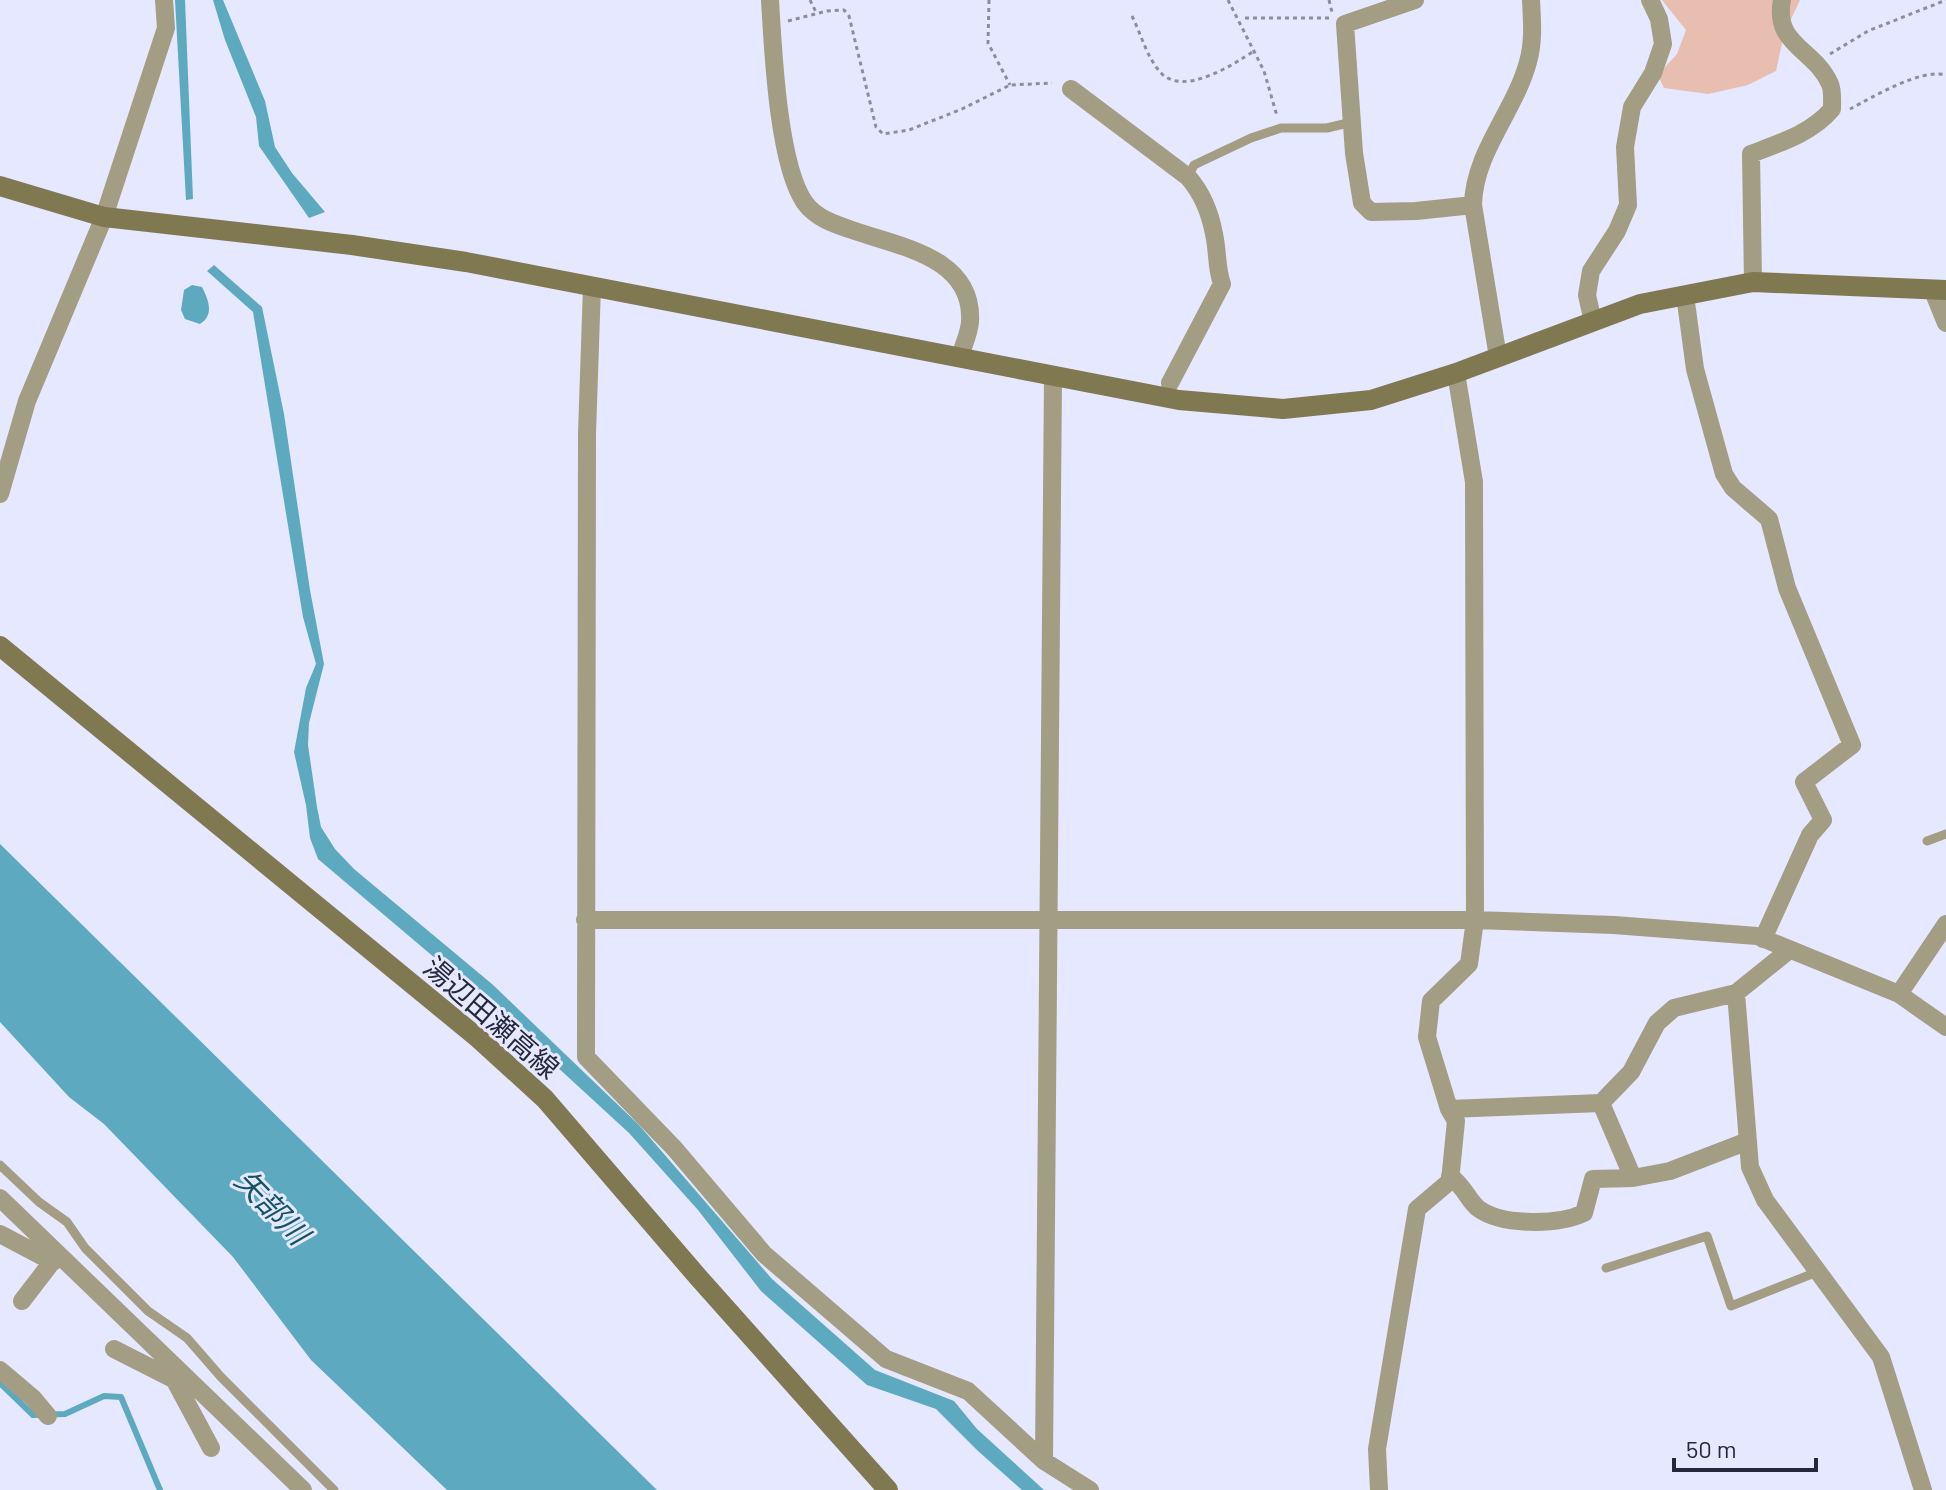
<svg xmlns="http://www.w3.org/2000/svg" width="1946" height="1490" font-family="Barlow,'Noto Sans JP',sans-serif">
  <rect width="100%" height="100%" fill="#e5e8ff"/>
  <!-- green -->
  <path fill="#e7beb0" d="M1662 0H1800L1784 34 1776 71 1748 85 1708 94 1664 88 1658 75 1677 54 1686 30Z"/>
  <!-- water -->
  <path fill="#5daac0" d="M175 0H185L193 199 186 200Z
    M213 0H223L265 101 275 147 292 173 325 212 309 218 259 146 256 117 225 40Z
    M214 265 262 307 284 414 310 590 324 664 309 723 308 745 317 807 321 827 335 849 354 869 492 984 639 1125 772 1279 875 1370 954 1401 977 1429 1044 1490H1022L978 1451 936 1409 867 1385 761 1291 698 1210 629 1133 481 997 318 859 310 838 306 805 294 752 306 688 316 664 303 617 253 312 207 271Z
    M192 285 202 287C208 299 215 315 200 324L185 319 181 310 184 290Z
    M0 844 657 1490H447L311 1360 233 1257 104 1124 69 1097 0 1022Z"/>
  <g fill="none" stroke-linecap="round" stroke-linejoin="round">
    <!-- stream -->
    <path stroke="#5daac0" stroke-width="6" d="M0 1383 33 1415 65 1414 104 1396 121 1397 160 1490"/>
    <!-- path -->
    <path stroke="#8a8da3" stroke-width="3" stroke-dasharray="4 4" stroke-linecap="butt" d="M810 0 817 14
      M989 0 988 43 1010 85
      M1228 0 1264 71 1277 116
      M1329 0 1332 12
      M1132 16C1141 34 1147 58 1161 73 1184 97 1234 64 1254 51
      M1245 18H1330
      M788 21 827 11 844 10 849 16 876 127 883 134 909 130 962 109 1010 85 1052 83
      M1830 54 1868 31 1946 0
      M1850 109C1873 97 1921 68 1946 75"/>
    <!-- lane -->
    <path stroke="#a29d83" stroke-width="9" d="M1188 177 1194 165 1251 138 1281 128H1327L1352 122
      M1927 841 1946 834
      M0 1165 39 1202 67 1222 85 1248 148 1311 187 1338 221 1377 334 1490
      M1606 1268 1707 1236 1731 1306 1817 1272"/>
    <!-- street -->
    <path stroke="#a29d83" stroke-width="18" d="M770 0C773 50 778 165 805 203 816 218 834 224 852 230 900 247 974 257 970 322 969 334 963 346 960 357
      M1415 0 1345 24 1354 153 1362 203 1371 212 1416 211 1473 205
      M1071 89 1188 177C1202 193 1210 212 1214 234 1218 251 1216 267 1222 284L1170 383
      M1753 282 1751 154C1780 143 1812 133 1832 109 1832 101 1833 91 1830 84 1815 49 1773 45 1782 0
      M592 286 587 434 586 1057 674 1148 764 1254 886 1359 968 1391 1044 1461 1090 1490
      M1933 291 1946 323
      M1685 295 1695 369 1724 474 1733 488 1769 519 1787 588 1852 745 1804 782 1823 820 1810 835 1763 939
      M1593 322 1587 295 1591 271 1617 231 1628 205 1625 147 1632 107 1653 73 1663 44 1659 19 1650 0
      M1498 357 1473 205C1474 152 1515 111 1528 62 1534 41 1532 21 1531 0
      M0 494 27 401 104 217 166 28 164 0
      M585 920H1475L1614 925 1757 936 1899 994 1946 1027
      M1736 993 1750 1167 1765 1200 1881 1357 1923 1490
      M1899 994 1946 924
      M1601 1103 1633 1178
      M1449 1109 1601 1103 1631 1072 1657 1023 1674 1008 1736 993 1788 951
      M1450 1176C1465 1187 1469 1202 1479 1209 1503 1226 1559 1225 1584 1213L1593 1179 1633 1178 1670 1171 1748 1141
      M0 1198 303 1490
      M0 1234 53 1262
      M22 1301 58 1254
      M114 1349 175 1380
      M167 1366 211 1448
      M0 1370 33 1398 48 1416
      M1044 1461 1053 377
      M1379 1490 1377 1449 1417 1209 1450 1181 1456 1121 1449 1109 1427 1037 1431 1001 1469 964 1475 920 1474 482 1456 373"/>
    <!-- secondary -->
    <path stroke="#807851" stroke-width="20" d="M0 186 104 217 352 245 466 262 1179 400 1283 409 1371 400 1456 373 1640 304 1753 282 1946 290
      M0 646 478 1038 545 1099 698 1277 888 1490"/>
  </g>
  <g text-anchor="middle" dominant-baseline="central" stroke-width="6" stroke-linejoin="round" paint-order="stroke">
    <!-- street labels -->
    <g font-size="28" fill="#25283d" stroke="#e5e8ff">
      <text transform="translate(492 1017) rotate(41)">湯辺田瀬高線</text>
    </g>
    <!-- water labels -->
    <g font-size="30" font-style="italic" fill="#135464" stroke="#e5e8ff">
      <text transform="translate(273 1206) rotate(46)">矢部川</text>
    </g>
  </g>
  <!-- scale -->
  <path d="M1674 1458v12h142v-12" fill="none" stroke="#25283d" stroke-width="4"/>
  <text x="1686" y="1458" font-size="24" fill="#25283d" stroke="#e5e8ff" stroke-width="6" paint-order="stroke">50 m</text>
</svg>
